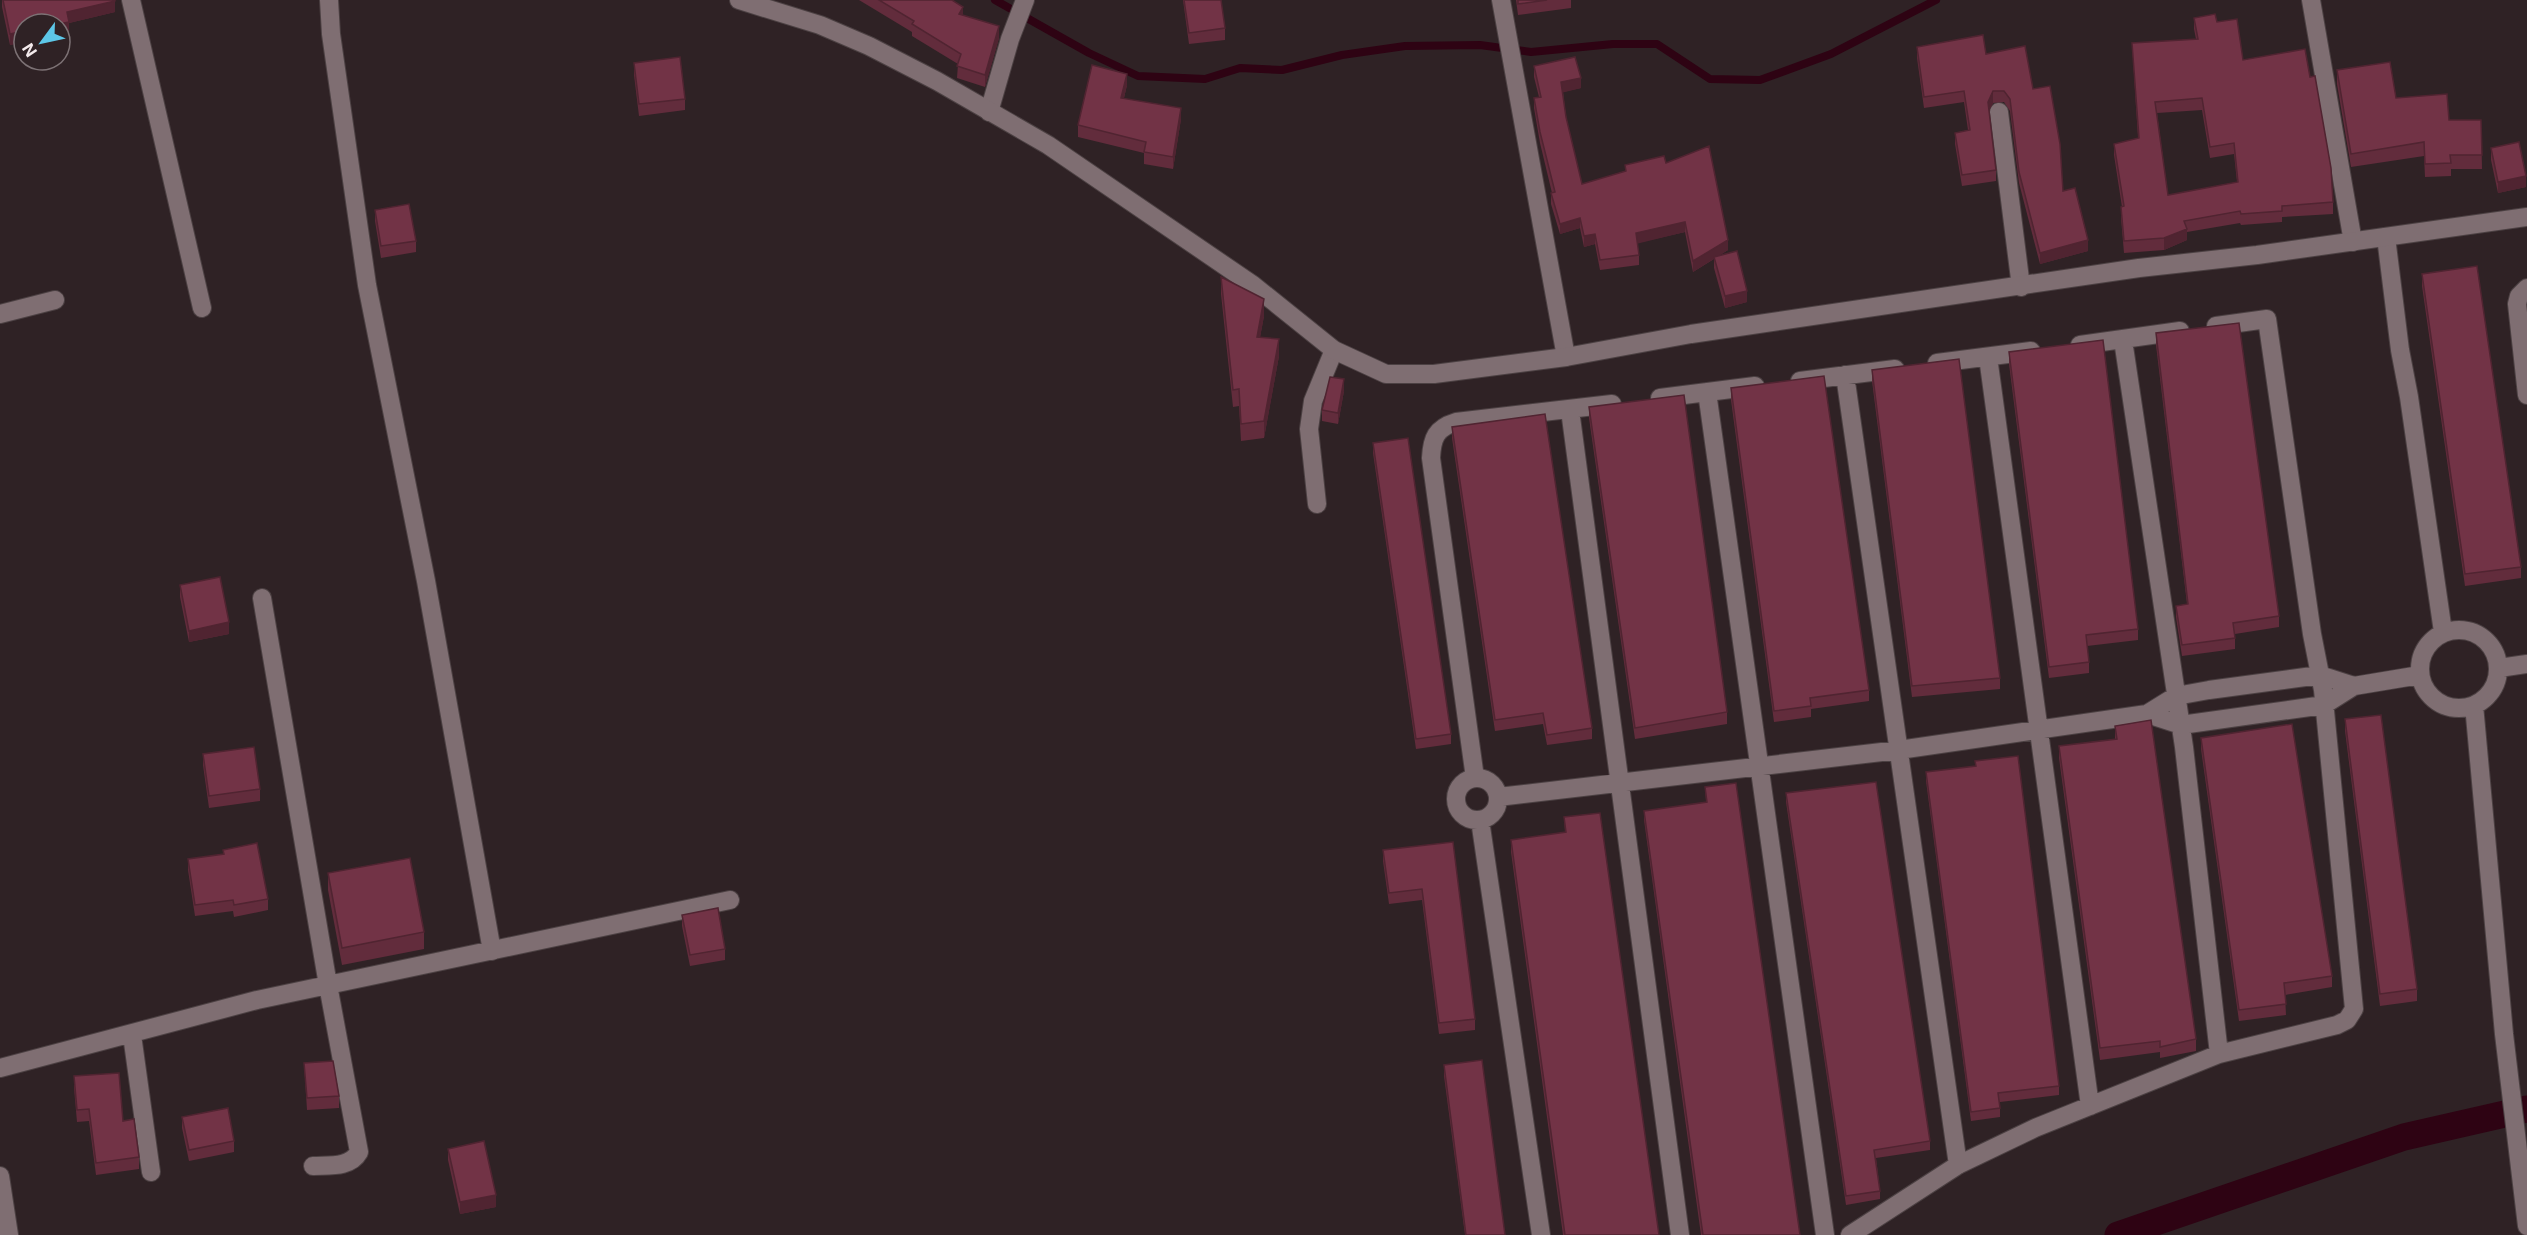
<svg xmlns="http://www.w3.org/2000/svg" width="2527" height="1235" font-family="Inter,sans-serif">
  <rect width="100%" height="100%" fill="#2f2225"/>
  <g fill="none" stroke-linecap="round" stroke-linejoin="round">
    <!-- stream -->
    <path stroke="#2e0313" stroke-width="8" d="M995 0 1089 53 1138 76 1205 79 1240 68 1282 70 1342 55 1405 46 1480 45 1531 52 1613 44H1657L1710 79 1760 80 1831 54 1936 0"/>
    <!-- canal -->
    <path stroke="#2e0313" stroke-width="27" d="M2118 1235 2404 1137 2527 1109"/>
    <!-- street casing -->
    <g stroke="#4c4143" stroke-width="20">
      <path id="street" d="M131 0 202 308
        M329 0 331 34 367 285 426 581 492 951
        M1501 0 1566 357
        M2311 0 2353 242
        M989 112 1010 39 1025 0
        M1999 112 2021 287
        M2386 237 2400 350 2409 397 2443 632
        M2527 288 2519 296 2517 304 2527 395
        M0 314 55 300
        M2123 340 2184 747 2219 1054
        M2080 345 2180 331
        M1988 357 2090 1106
        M1937 363 2031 351
        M1845 375 1958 1165
        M1800 381 1895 369
        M1707 392 1825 1235
        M1660 398 1755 386
        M1570 410 1680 1235
        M1317 504 1309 429 1313 401 1334 350
        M262 598 328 985 359 1152C350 1168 329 1165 313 1166
        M2420 669a39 39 0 1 1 78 0a39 39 0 1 1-78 0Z
        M2499 668 2527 664
        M2474 705 2504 1034 2527 1226
        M2147 714 2181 725 2324 705 2354 686 2420 675
        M1456 799a21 21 0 1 1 42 0a21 21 0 1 1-42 0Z
        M1475 778 1431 458C1432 438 1436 428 1456 422L1612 404
        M1498 797 1899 750 2147 714 2176 696 2209 690 2320 675 2354 686
        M1480 820 1541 1235
        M132 1035 151 1172
        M0 1068 257 1000 730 900
        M0 1176 9 1235
        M1850 1235 1958 1165 2035 1128 2219 1054 2337 1025 2347 1020 2354 1009 2323 690 2312 634 2267 319 2216 326"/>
    </g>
    <!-- secondary casing -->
    <g stroke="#4c4143" stroke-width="20">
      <path id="secondary" d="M739 0 820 25 869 46 937 81 1048 145 1253 285 1334 350 1386 374H1434L1566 357 1691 334 2139 268 2257 255 2527 217"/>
    </g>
    <!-- street -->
    <use href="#street" stroke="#7f6e72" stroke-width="18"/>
    <!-- secondary -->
    <use href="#secondary" stroke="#7f6e72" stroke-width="18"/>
  </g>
  <!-- wall -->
  <path fill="#622c3c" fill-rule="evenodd" d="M2 0H115V12L69 23V33L24 24V42L10 45 2 7Z
    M859 0H952L963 15 999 38 985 87 957 78 958 64 912 36V32Z
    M1183 0H1221L1225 28V40L1189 44Z
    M1516 0H1571V8L1518 15Z
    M2194 18 2217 22 2243 60 2333 202V214L2282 217V222L2241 225 2240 223 2187 232V240L2164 250 2124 253 2121 218 2122 207 2114 155V144L2138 138 2132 43 2196 39 2194 29ZM2202 110 2210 158 2234 154 2237 182 2168 195 2157 113Z
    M1917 47 1986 54 2033 89 2063 191 2088 251 2040 264 2019 183 2010 111 2004 102 1993 103 1989 111 1996 170V181L1962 186 1955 144V133L1968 130 1964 102 1924 108 1917 58Z
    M634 63 685 99V110L639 116 634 75Z
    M1534 66 1581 88 1563 92 1566 117 1582 184 1625 171V165L1666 163 1728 250 1720 255 1747 302 1725 308 1714 268V259L1693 272 1685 232 1637 243 1639 255V265L1600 270 1595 244 1584 247 1580 228 1560 234 1551 204V193H1552L1540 143 1534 108V98L1539 97 1534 77Z
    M2337 70 2396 98 2449 120H2481L2482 169H2451V176L2425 177 2424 156 2351 167 2337 84Z
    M1127 85 1124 98 1181 119 1173 169 1144 164V153L1078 137V125Z
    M2491 148 2526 187 2498 193 2491 160Z
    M375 210 416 241V252L381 258 375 221Z
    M2422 274 2521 567V578L2465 586 2422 286Z
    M1221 277 1264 316 1260 337 1279 356 1264 438 1241 441 1239 406 1233 407 1221 294Z
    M2156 333 2279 616V627L2235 634V649L2182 656 2176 617V606L2187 604 2156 345Z
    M2009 352 2138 629V640L2087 646 2089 662V673L2049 678 2009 364Z
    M1872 370 2000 678V689L1912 697 1872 381Z
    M1731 388 1869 690V701L1811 709V717L1774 722 1731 400Z
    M1344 391 1338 424 1322 421V410Z
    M1589 407 1727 712V724L1635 739 1589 418Z
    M1452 427 1592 728V739L1547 745 1543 724 1495 731 1452 438Z
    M1373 443 1451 734V744L1416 749 1373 453Z
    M180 585 229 634 189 642 180 597Z
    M2345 719 2417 989V1001L2380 1006 2345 731Z
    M2115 726 2196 1039V1051L2160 1058V1052L2100 1060 2059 758V746L2115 739Z
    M2201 738 2332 976V987L2285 995 2286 1015 2239 1021 2201 749Z
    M203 754 260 789V801L209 808 203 765Z
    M1975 761 2059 1086V1095L2000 1102V1117L1971 1121 1926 781V772L1975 766Z
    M1705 787 1800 1235H1701L1644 820V811L1706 802Z
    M1786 793 1930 1141V1150L1876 1158 1880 1191V1199L1846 1205 1786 802Z
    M1564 817 1659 1235H1563L1511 852V840L1565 833Z
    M1453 842 1475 1019V1030L1439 1034 1422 900 1389 904 1383 861V850Z
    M223 850 268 899V910L234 917 233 911 195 916 188 870V859L223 854Z
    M328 873 424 932V949L342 965 328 890Z
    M682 915 725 949V960L690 966 682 926Z
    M304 1063 339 1096V1108L307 1110Z
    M1444 1065 1505 1235H1465L1444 1076Z
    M74 1076 123 1121 139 1157V1169L96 1175 89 1121 77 1122 74 1088Z
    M182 1117 234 1141V1152L189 1161 182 1128Z
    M448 1149 496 1207 460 1214 448 1160Z"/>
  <!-- shaded-wall -->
  <path fill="#502431" d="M115 1V12L69 23V33L60 34V24L67 12Z
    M963 7V18L959 14Z
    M999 26V38L985 87V75Z
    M24 31V42L10 45V34Z
    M1127 74V85L1121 110V98Z
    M1581 78V88L1561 93V82Z
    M1993 91V103L1988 113V102Z
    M1181 108V119L1173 169V157Z
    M2526 176V187L2498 193V182Z
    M1580 218V228L1560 234V224Z
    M1685 222V232L1636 244V233Z
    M2187 229V240L2164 250V238Z
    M1595 234V244L1584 247V236Z
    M1728 240V250L1693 272V261Z
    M2088 240V251L2040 264V253Z
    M1747 291V302L1725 308V296Z
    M1264 299V316L1257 354V337Z
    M1279 339V356L1264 438V421Z
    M1344 379V391L1338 424V413Z
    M229 622V634L189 642V631Z
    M496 1195V1207L460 1214V1202Z"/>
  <!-- building -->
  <path fill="#723346" stroke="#502431" stroke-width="1.5" fill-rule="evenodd" d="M3 0H115V1L67 12 69 22 59 24H24V31L10 34Z
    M879 0H952L963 7 959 14 999 26 985 75 957 66 961 54 912 24 914 21Z
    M1184 0H1221L1225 28 1189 33Z
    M1518 0H1547L1518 4Z
    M2215 14 2217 22 2237 19 2243 60 2305 49 2310 77 2315 76 2331 168 2333 202 2282 206V211L2241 214 2240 211 2184 221 2187 229 2164 238 2124 241 2121 207 2124 206 2114 144 2139 138 2132 43 2198 39 2194 18ZM2202 98 2210 147 2234 143 2238 182 2168 195 2155 102Z
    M1983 35 1986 54 2025 46 2033 89 2050 86 2060 144 2063 191 2075 188 2088 240 2040 253 2019 172 2010 99 2004 91H1993L1988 102 1996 170 1962 175 1955 133 1970 130 1964 91 1924 97 1917 47Z
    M680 57 685 99 639 104 634 63Z
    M1575 57 1581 78 1561 82 1566 117 1582 184 1626 171 1625 165 1664 156 1666 163 1709 146 1728 240 1693 261 1685 222 1636 233 1639 255 1600 260 1595 234 1584 236 1580 218 1560 224 1551 193 1555 192 1540 132 1534 98 1541 97 1534 66Z
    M2390 62 2396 98 2447 94 2449 120H2481L2482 155H2450L2451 163 2425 164 2424 142 2351 154 2337 70Z
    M1092 65 1127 74 1121 98 1181 108 1173 157 1144 152 1146 142 1078 125Z
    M2519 142 2526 176 2498 182 2491 148Z
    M409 204 416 241 381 246 375 210Z
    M1737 251 1747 291 1725 296 1714 257Z
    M2477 266 2521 567 2465 574 2422 274Z
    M1221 277 1264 299 1257 337 1279 339 1264 421 1241 424 1239 389 1233 390Z
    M2239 323 2279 616 2233 623 2235 638 2182 645 2176 606 2188 604 2156 333Z
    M2103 340 2138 629 2086 635 2089 662 2049 667 2009 352Z
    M1959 359 2000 678 1912 686 1872 370Z
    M1824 376 1869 690 1810 698 1811 706 1774 711 1731 388Z
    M1330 377 1344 379 1338 413 1322 410Z
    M1684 395 1727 712 1635 728 1589 407Z
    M1545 414 1592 728 1547 735 1543 713 1495 720 1452 427Z
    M1408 438 1451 734 1416 739 1373 443Z
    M220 577 229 622 189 631 180 585Z
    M2381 715 2417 989 2380 994 2345 719Z
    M2151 720 2196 1039 2160 1047V1041L2100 1048 2059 746 2117 739 2115 726Z
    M2292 724 2332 976 2284 983 2286 1004 2239 1010 2201 738Z
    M254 747 260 789 209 796 203 754Z
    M2018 756 2059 1086 1998 1093 2000 1108 1971 1112 1926 772 1976 766 1975 761Z
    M1876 782 1930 1141 1874 1150 1880 1191 1846 1196 1786 793Z
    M1736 783 1800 1235H1703L1644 811 1707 802 1705 787Z
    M1600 813 1659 1235H1565L1511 840 1566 832 1564 817Z
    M1453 842 1475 1019 1439 1023 1422 889 1389 893 1383 850Z
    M257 843 268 899 234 905 233 900 195 905 188 859 224 854 223 850Z
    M410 858 424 932 342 948 328 873Z
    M718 908 725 949 690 955 682 915Z
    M1482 1060 1505 1235H1466L1444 1065Z
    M333 1061 339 1096 307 1098 304 1063Z
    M119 1073 123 1121 134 1119 139 1157 96 1163 89 1109 77 1110 74 1076Z
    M228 1108 234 1141 189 1150 182 1117Z
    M484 1141 496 1195 460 1202 448 1149Z"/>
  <!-- north arrow -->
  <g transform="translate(42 42) rotate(237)"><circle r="28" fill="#2f2225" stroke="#7d7275" stroke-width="1.5"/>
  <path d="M0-4.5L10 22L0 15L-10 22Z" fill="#5dc7e8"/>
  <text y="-9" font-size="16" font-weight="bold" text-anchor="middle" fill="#f3eaec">N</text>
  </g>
</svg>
